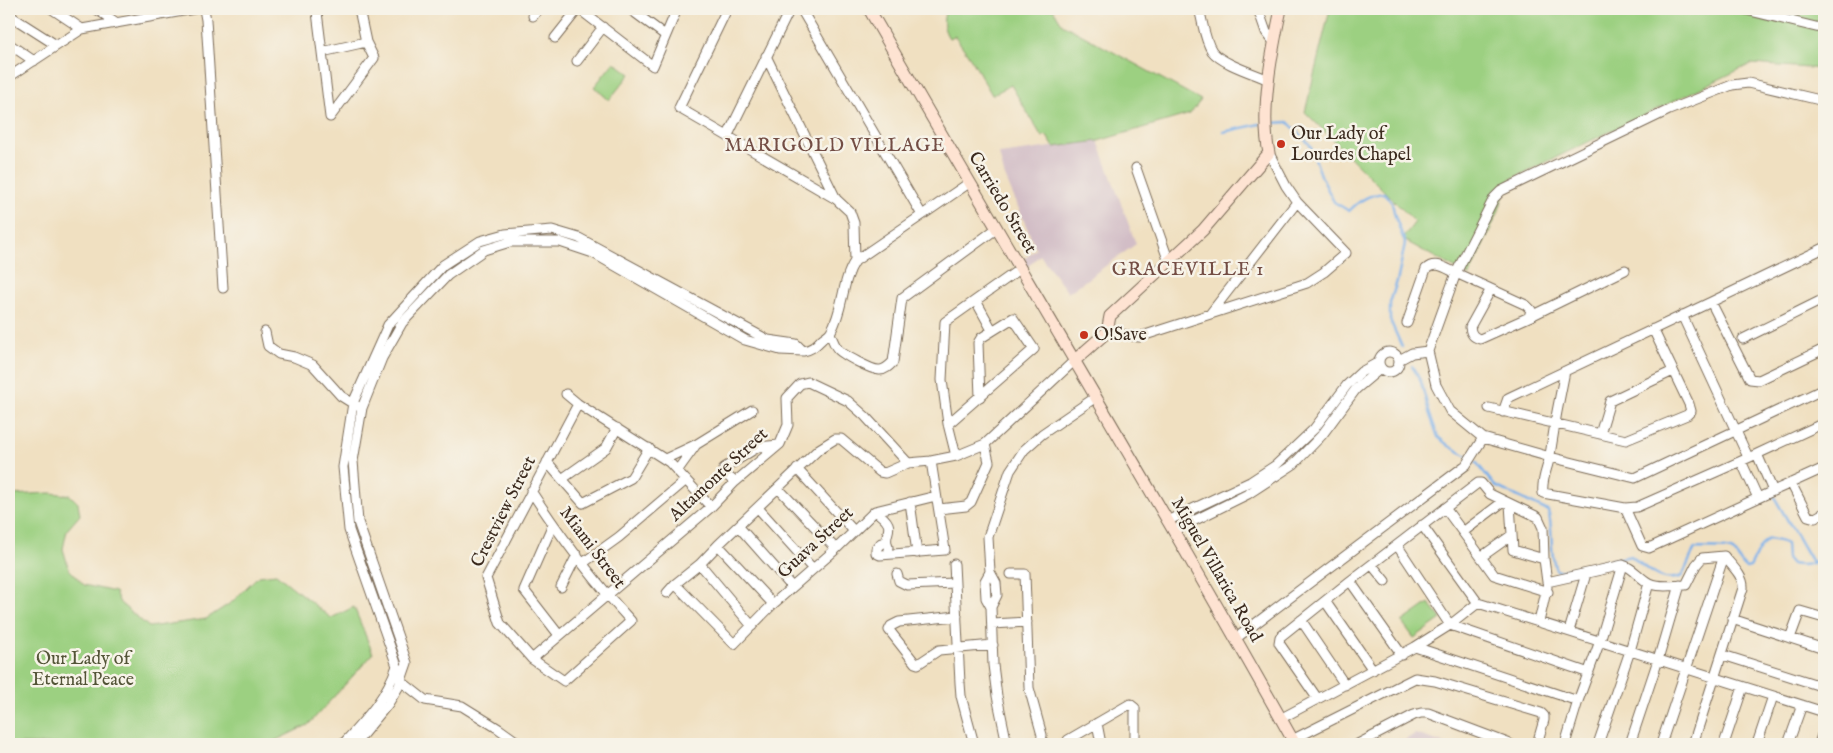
<svg xmlns="http://www.w3.org/2000/svg" width="1833" height="753" font-family="'IM FELL English',serif">
  <rect width="100%" height="100%" fill="#f7f3e8"/>
  <filter id="ink" filterUnits="userSpaceOnUse"><feTurbulence type="fractalNoise" baseFrequency=".02" numOctaves="2"/><feDisplacementMap in="SourceGraphic" scale="10" xChannelSelector="R" yChannelSelector="G"/><feConvolveMatrix kernelMatrix="1 2 1 2 8 2 1 2 1" color-interpolation-filters="sRGB"/></filter>
  <filter id="wash" filterUnits="userSpaceOnUse"><feTurbulence type="fractalNoise" baseFrequency=".0096" numOctaves="4" result="noise"/><feDisplacementMap in="SourceGraphic" scale="20" xChannelSelector="R" yChannelSelector="G"/><feGaussianBlur stdDeviation="1.12" result="paint"/><feColorMatrix in="noise" values="0 0 0 0 0 0 0 0 0 0 0 0 0 0 0 0 0 1.4 0 .05"/><feComposite in="paint" operator="in"/></filter>
  <g filter="url(#wash)">
    <rect width="100%" height="100%" fill="#f0e0c1"/>
    <!-- industrial -->
    <path fill="#d2bdc6" d="M1098 141 1136 244 1068 293 1040 255 1025 269 1021 262 1036 249 1004 174 999 154Z
      M1415 734 1425 737 1446 744H1398Z"/>
    <!-- green -->
    <path fill="#9cd081" stroke="#6c7d50" d="M945 9H1053L1062 24 1201 100 1190 114 1098 141 1054 147 1046 135 1042 137 1011 85 992 95 973 62 955 36 949 38C943 30 942 19 946 11Z
      M1330 9H1819L1824 10V69L1751 64 1509 180 1498 213 1469 276 1402 239 1415 222 1305 112Z
      M614 62 630 74 609 100 594 87Z
      M50 493 70 495 78 503 80 515 67 530 63 549 69 569 84 585 115 592 120 603 149 627 206 619 232 602 258 576 276 574 331 618 354 607 373 654 308 725 268 744H9V495Z
      M1429 603 1441 619 1414 638 1402 622Z"/>
    <g fill="none" stroke-linecap="round" stroke-linejoin="round">
      <!-- stream -->
      <path stroke="#7cb0e9" stroke-width="2.5" d="M1274 123 1288 122 1310 145 1322 178 1334 202 1349 211C1360 200 1368 195 1384 193L1392 203 1395 216 1405 243 1398 278 1390 303V320L1402 347
        M1223 132 1260 124
        M1412 366 1421 382 1429 412 1438 437 1449 446 1467 456
        M1476 462 1495 486 1548 511C1554 530 1549 551 1556 570L1560 571 1631 556C1646 568 1661 585 1682 576L1695 548C1703 549 1727 547 1733 551 1738 556 1740 563 1746 568L1750 567C1756 557 1759 545 1768 539L1780 541 1786 544 1787 558 1792 564C1807 567 1813 564 1824 554
        M1773 495 1813 564"/>
    </g>
  </g>
  <g filter="url(#ink)">
    <g fill="none" stroke-linecap="round" stroke-linejoin="round">
      <!-- street casing -->
      <g stroke="#7a6a57" stroke-width="11">
        <path id="street" d="M52 9 82 29
          M96 9 117 23
          M204 9 206 20 223 288
          M314 9 317 12 330 117
          M579 9 653 66 677 9
          M630 9 665 35
          M727 9 679 108 836 199 850 212 854 223 855 261
          M801 9 922 215
          M1199 9C1203 22 1204 39 1212 51 1222 64 1253 73 1269 80
          M1258 9 1266 32 1274 42
          M1742 9 1824 29
          M9 15 56 45
          M533 16 539 9
          M555 38 578 9
          M9 44 34 61
          M322 52 366 42
          M766 56 836 199
          M577 61 603 27
          M9 77 82 29 194 9
          M330 117 374 58 366 42 359 9
          M728 135 790 9
          M1136 168 1169 262
          M1824 248 1711 302 1750 379 1759 380 1824 349
          M1625 270 1529 317 1531 310 1526 305 1456 273 1494 198 1501 191 1669 110 1732 85 1748 83 1824 101
          M1491 289 1470 327C1471 334 1473 337 1480 339L1529 317
          M976 301 992 330
          M1210 314 1297 202
          M1682 315 1748 457
          M1407 323 1426 269C1435 260 1447 269 1456 273L1428 351 1436 385 1450 411 1483 438 1550 457 1635 478 1824 389
          M265 332 268 346 279 354 294 357 313 365 341 396 357 406
          M1107 332 1139 337 1307 283 1324 272 1346 253 1297 202 1286 186 1269 153
          M830 333C832 338 834 344 837 348 841 354 873 371 880 370 885 370 889 366 893 362L902 298 996 229
          M1743 339 1824 299
          M1379 362a10 10 0 1 1 20 0a10 10 0 1 1-20 0Z
          M1399 360 1412 353 1428 351
          M1565 371C1559 399 1554 427 1550 455 1548 468 1541 479 1543 493L1625 508 1637 507 1757 454 1773 491 1758 498
          M566 394 578 404 669 462 711 507
          M1489 408 1626 440 1687 415 1691 411 1689 404 1653 329
          M1503 412 1508 398 1711 302
          M948 424 1034 349 1013 318 981 338 978 343 980 397
          M1600 434 1610 401 1673 371
          M1757 454 1824 423
          M956 456 948 424 942 380 945 322 1020 269
          M665 459 697 444 752 410
          M547 462 583 503 631 478 649 448
          M797 469 854 531
          M677 471 695 446
          M562 479 606 448 617 428
          M735 482 725 474 724 468 758 447 779 445
          M1791 483 1824 468
          M778 488 836 549
          M531 491C561 537 594 581 631 621L564 681 532 659 500 623 486 578 578 404
          M1773 491 1791 483 1808 516 1815 518 1824 513
          M910 502 917 553
          M1510 504 1513 550 1544 559
          M758 508 813 569
          M1445 508 1481 557
          M1625 508 1642 546 1649 548 1758 498 1741 461
          M939 509 966 506 971 502 989 462 985 444
          M875 511C901 529 881 531 888 547
          M1167 521 1250 482 1276 465 1314 429 1347 385 1361 372 1379 362
          M553 524 524 590 559 635
          M1422 525 1478 603
          M739 527 792 587
          M1173 531 1248 494 1294 464 1322 435 1356 389 1381 368
          M1463 532 1504 501
          M1512 535 1481 557 1494 575 1548 592
          M887 543H881L876 549V553L880 555 945 550 931 461
          M718 545 773 604
          M1397 545 1478 483H1481L1490 494 1538 517 1543 528 1544 559 1547 582 1623 565C1634 568 1639 578 1649 583 1659 588 1675 585 1686 585L1696 565 1702 558 1724 556C1731 565 1744 576 1743 588L1693 744
          M583 563 619 537 686 480
          M700 564 752 626
          M954 564 960 683 961 696 974 744
          M1372 565 1385 581
          M990 572 985 581 986 598 991 607 993 665 997 696 1007 744
          M897 574 899 581 907 585 955 583
          M1011 574H1025L1029 688 1042 735 1041 744
          M675 584 734 644 773 604 836 549 875 511 936 496
          M561 587 577 555
          M667 593 675 584 700 564 718 545 819 449 835 439H841L880 472 885 473 908 463
          M1325 601 1373 670
          M991 607 997 595 996 583 990 572 988 537 1010 471 1024 450 1042 434 1096 397
          M957 616 899 622 891 626 889 630 915 663 918 664 939 650 993 645
          M1732 619 1824 649
          M1301 620 1345 685
          M1539 622 1547 587
          M992 624 1027 622
          M1569 631 1586 574
          M1790 638 1800 611 1824 618
          M1235 639 1466 465 1483 438
          M1415 647 1578 701
          M1402 655 1350 581 1397 545 1450 625 1589 673
          M1723 655 1824 687
          M532 659 711 507 735 482 780 444 788 425 787 398 800 384 808 382 848 401 865 416 908 463 931 461 956 456 985 444 1074 361
          M401 681 425 700 462 706 499 729 520 744
          M1317 698 1279 643 1280 637 1350 581
          M1280 719 1415 647 1450 625 1478 603 1824 712
          M1097 723 1101 744
          M1292 740 1415 678 1435 681 1541 713 1544 716V720L1537 744
          M343 744C365 720 387 697 397 666L349 530 343 467 353 403 388 325 443 265 480 241 505 234 552 230 579 238 768 340 796 344 803 351C813 349 815 346 822 339 825 336 829 335 831 331 844 309 841 282 855 261L969 183
          M355 744 388 704 399 686 407 663 358 522 353 461 362 408 382 358 402 323 448 275 484 250 510 242H560L593 253 745 340 780 350 803 351
          M1067 744 1068 740 1130 704 1135 708V744
          M1358 744 1414 715 1421 713H1428L1510 744
          M1565 744 1578 701 1600 641 1623 565
          M1598 744 1630 651 1649 583
          M1630 744 1658 660 1680 585
          M1661 744 1724 556
          M1724 744 1743 687
          M1757 744 1773 696
          M1788 744 1802 705
          M1819 744 1824 729"/>
      </g>
      <!-- secondary casing -->
      <g stroke="#7a6a57" stroke-width="13">
        <path id="secondary" d="M869 9C1010 254 1157 496 1295 744
          M1074 361 1107 332 1110 316 1203 230 1269 153C1260 111 1272 51 1281 9"/>
      </g>
      <!-- street -->
      <use href="#street" stroke="#fff" stroke-width="9"/>
      <!-- secondary -->
      <use href="#secondary" stroke="#fee3d2" stroke-width="11"/>
    </g>
  </g>
  <!-- markers -->
  <g fill="#c8321e" stroke="#f7f3e8" stroke-width="2">
    <circle cx="1281" cy="144" r="5"/>
    <circle cx="1084" cy="335" r="5"/>
  </g>
  <g text-anchor="middle" dominant-baseline="central" stroke-width="5" stroke-linejoin="round" paint-order="stroke">
    <!-- poi labels -->
    <g font-size="18" fill="#3b2a1e" stroke="#f7f3e8" text-anchor="start">
      <text x="1291" y="134">Our Lady of<tspan x="1291" dy="21">Lourdes Chapel</tspan></text>
      <text x="1094" y="335">O!Save</text>
    </g>
    <!-- street labels -->
    <g font-size="18" fill="#3b2a1e" stroke="#f7f3e8">
      <text transform="translate(1002 203) rotate(59)">Carriedo Street</text>
      <text transform="translate(719 475) rotate(-43)">Altamonte Street</text>
      <text transform="translate(504 512) rotate(-63)">Crestview Street</text>
      <text transform="translate(816 543) rotate(-43)">Guava Street</text>
      <text transform="translate(592 548) rotate(53)">Miami Street</text>
      <text transform="translate(1216 570) rotate(60)">Miguel Villarica Road</text>
    </g>
    <!-- park labels -->
    <g font-size="18" fill="#535437" stroke="#f7f3e8">
      <text x="83" y="659">Our Lady of<tspan x="83" dy="21">Eternal Peace</tspan></text>
    </g>
    <!-- neighbourhood labels -->
    <g font-size="19" letter-spacing="1" fill="#734d44" stroke="#f7f3e8">
      <text x="835" y="146">MARIGOLD VILLAGE</text>
      <text x="1188" y="270">GRACEVILLE 1</text>
    </g>
  </g>
  <!-- margin -->
  <rect width="1833" height="753" fill="none" stroke="#f7f3e8" stroke-width="30"/>
</svg>
